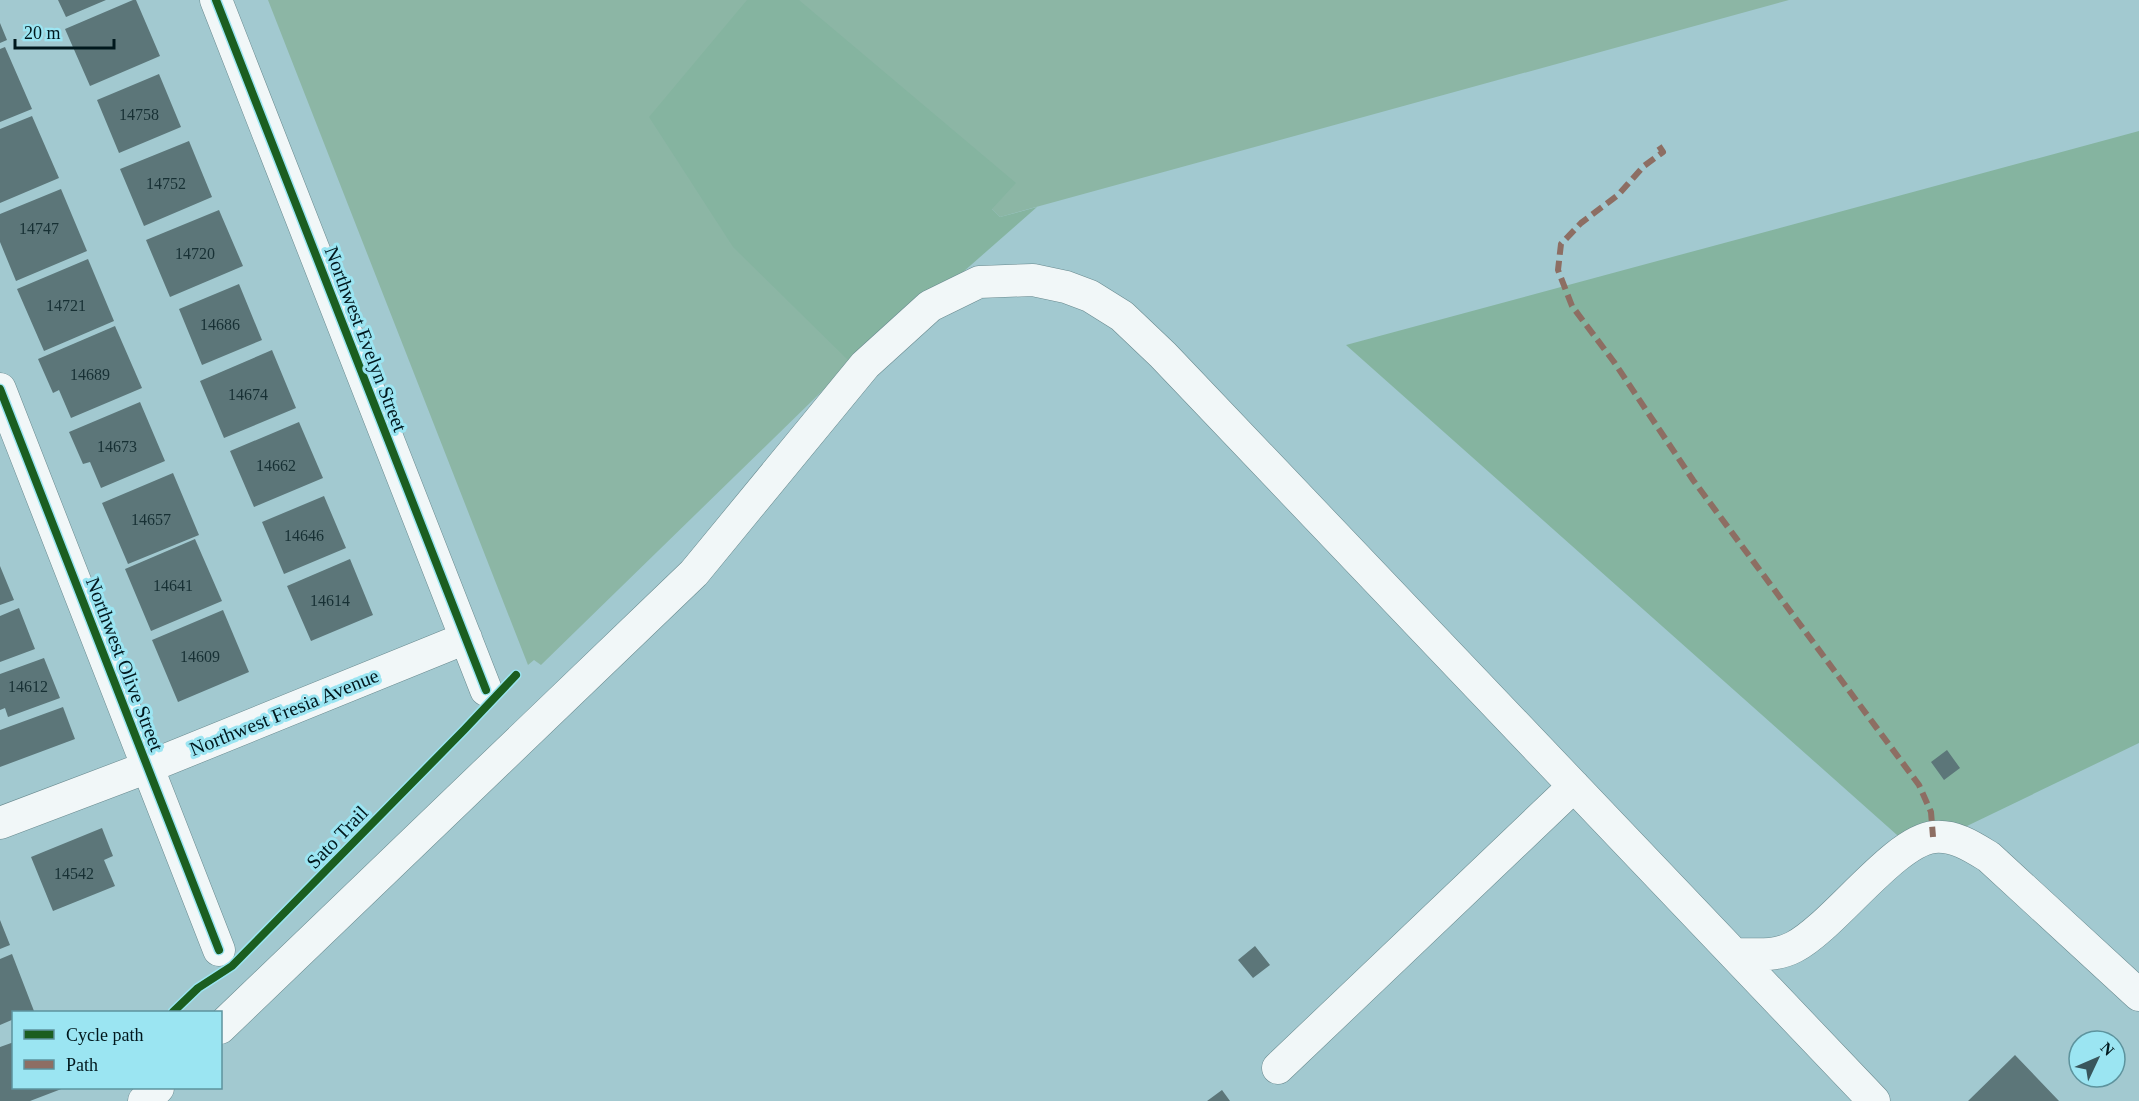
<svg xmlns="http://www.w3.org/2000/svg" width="2139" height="1101" font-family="'Times New Roman',serif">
  <rect width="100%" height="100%" fill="#a2c9d0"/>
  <!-- green -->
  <path fill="#8cb6a5" d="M268 0H1789L1000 217 992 209 844 354 852 362 541 665 534 660 528 665Z"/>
  <!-- forest -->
  <path fill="#85b4a0" d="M747 0H799L1016 183 992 209 1000 217 1037 207 855 367 733 247 649 117Z
    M2139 131V743L1915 851 1346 345Z"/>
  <!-- building -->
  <path fill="#5c7679" d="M58 0H106L66 17Z
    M133 0H136L160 56 90 86 65 29Z
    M0 23 7 40 0 43Z
    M5 47 32 109 0 122V49Z
    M159 74 181 127 119 153 97 100Z
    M32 116 59 178 0 203V129Z
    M189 141 212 197 144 226 120 169Z
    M61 189 87 251 16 281 0 242V214Z
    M219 210 243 266 170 297 146 240Z
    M88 259 114 321 44 351 17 289Z
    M239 284 262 340 202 365 179 309Z
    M115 326 142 388 71 418 59 390 53 393 38 359Z
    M272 350 296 408 224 438 200 381Z
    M140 402 165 461 101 488 90 462 83 464 69 432Z
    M299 422 323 478 254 507 230 451Z
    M173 473 199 535 128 564 102 503Z
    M324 496 346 548 284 574 262 522Z
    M195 539 222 601 151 631 125 569Z
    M350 559 373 615 311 641 287 586Z
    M0 566 14 600 0 605Z
    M19 608 35 649 0 662V616Z
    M223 610 249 672 178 702 152 640Z
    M44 658 60 698 8 717 5 708 0 710V674Z
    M63 707 75 739 0 767V730Z
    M1947 750 1960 768 1944 780 1931 762Z
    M102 828 113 856 104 860 115 886 53 911 31 857Z
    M0 920 10 945 0 949Z
    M1255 946 1270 965 1253 978 1238 960Z
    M12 954 34 1011 14 1012V1019L0 1025V959Z
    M14 1042V1088H64L30 1101H0V1047Z
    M2015 1055 2059 1101H1968Z
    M1222 1090 1230 1101H1207Z"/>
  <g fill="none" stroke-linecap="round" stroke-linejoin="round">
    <!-- minor casing -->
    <g stroke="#68898e" stroke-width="33">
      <path id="minor" d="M216 0 486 690
        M0 389 219 950
        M0 823 148 767 466 638
        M1735 954C1755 954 1775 957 1794 947 1834 926 1894 841 1934 837 1955 835 1973 847 1989 857L2139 995
        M220 1028 694 573 865 365 930 306 979 282 1033 280 1066 287 1090 296 1122 316 1163 355 1874 1101
        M1278 1068 1574 786
        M144 1101 158 1088"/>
    </g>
    <!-- minor -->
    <use href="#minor" stroke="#f1f7f8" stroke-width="32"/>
    <!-- quiet -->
    <path stroke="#8d6e63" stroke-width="6" stroke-dasharray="12 6" stroke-linecap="butt" d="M1659 146 1663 152 1644 166 1618 195 1581 223 1561 244 1558 270 1572 306 1614 362 1693 480 1919 785 1931 812 1933 837"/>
    <!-- cycleway casing -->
    <g stroke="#9be5f2" stroke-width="11">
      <path id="cycleway" d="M216 0 486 690
        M0 389 219 950
        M173 1012 198 988 232 966 464 730 516 675"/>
    </g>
    <!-- cycleway -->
    <use href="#cycleway" stroke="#1b5e20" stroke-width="8"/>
  </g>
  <g text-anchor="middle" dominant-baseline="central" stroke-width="6" stroke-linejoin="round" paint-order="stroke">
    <!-- number labels -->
    <g font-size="16" fill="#173034">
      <text x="139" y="114">14758</text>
      <text x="166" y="183">14752</text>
      <text x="39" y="228">14747</text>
      <text x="195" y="253">14720</text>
      <text x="66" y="305">14721</text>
      <text x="220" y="324">14686</text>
      <text x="90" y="374">14689</text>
      <text x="248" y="394">14674</text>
      <text x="117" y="446">14673</text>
      <text x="276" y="465">14662</text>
      <text x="151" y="519">14657</text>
      <text x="304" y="535">14646</text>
      <text x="173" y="585">14641</text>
      <text x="330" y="600">14614</text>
      <text x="200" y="656">14609</text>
      <text x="28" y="686">14612</text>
      <text x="74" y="873">14542</text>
    </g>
    <!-- street labels -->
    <g font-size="20" fill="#00181d" stroke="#9be5f2">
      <text transform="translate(366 339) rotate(69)">Northwest Evelyn Street</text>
      <text transform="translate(125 664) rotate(69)">Northwest Olive Street</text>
      <text transform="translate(284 712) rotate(-22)">Northwest Fresia Avenue</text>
      <text transform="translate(337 837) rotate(-46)">Sato Trail</text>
    </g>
  </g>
  <!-- legend -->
  <rect x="12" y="1011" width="210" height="78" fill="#9be5f2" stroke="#5d939d" stroke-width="1.5"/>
  <rect x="24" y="1030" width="30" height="9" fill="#1b5e20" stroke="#5d939d" stroke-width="1.5"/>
  <text x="66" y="1041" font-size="18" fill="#00181d">Cycle path</text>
  <rect x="24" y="1060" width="30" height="9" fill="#8d6e63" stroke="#5d939d" stroke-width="1.5"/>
  <text x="66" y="1071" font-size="18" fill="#00181d">Path</text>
  <!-- north arrow -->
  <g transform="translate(2097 1059) rotate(46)"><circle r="28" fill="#9be5f2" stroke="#5d939d" stroke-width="1.5"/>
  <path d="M0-4.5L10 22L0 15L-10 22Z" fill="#39565c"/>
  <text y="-9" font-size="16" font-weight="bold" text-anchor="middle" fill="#00181d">N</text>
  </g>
  <!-- scale -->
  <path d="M15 39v9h99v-9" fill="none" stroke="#00181d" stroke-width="3"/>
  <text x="24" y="39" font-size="18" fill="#00181d" stroke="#9be5f2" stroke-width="4.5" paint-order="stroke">20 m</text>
</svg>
